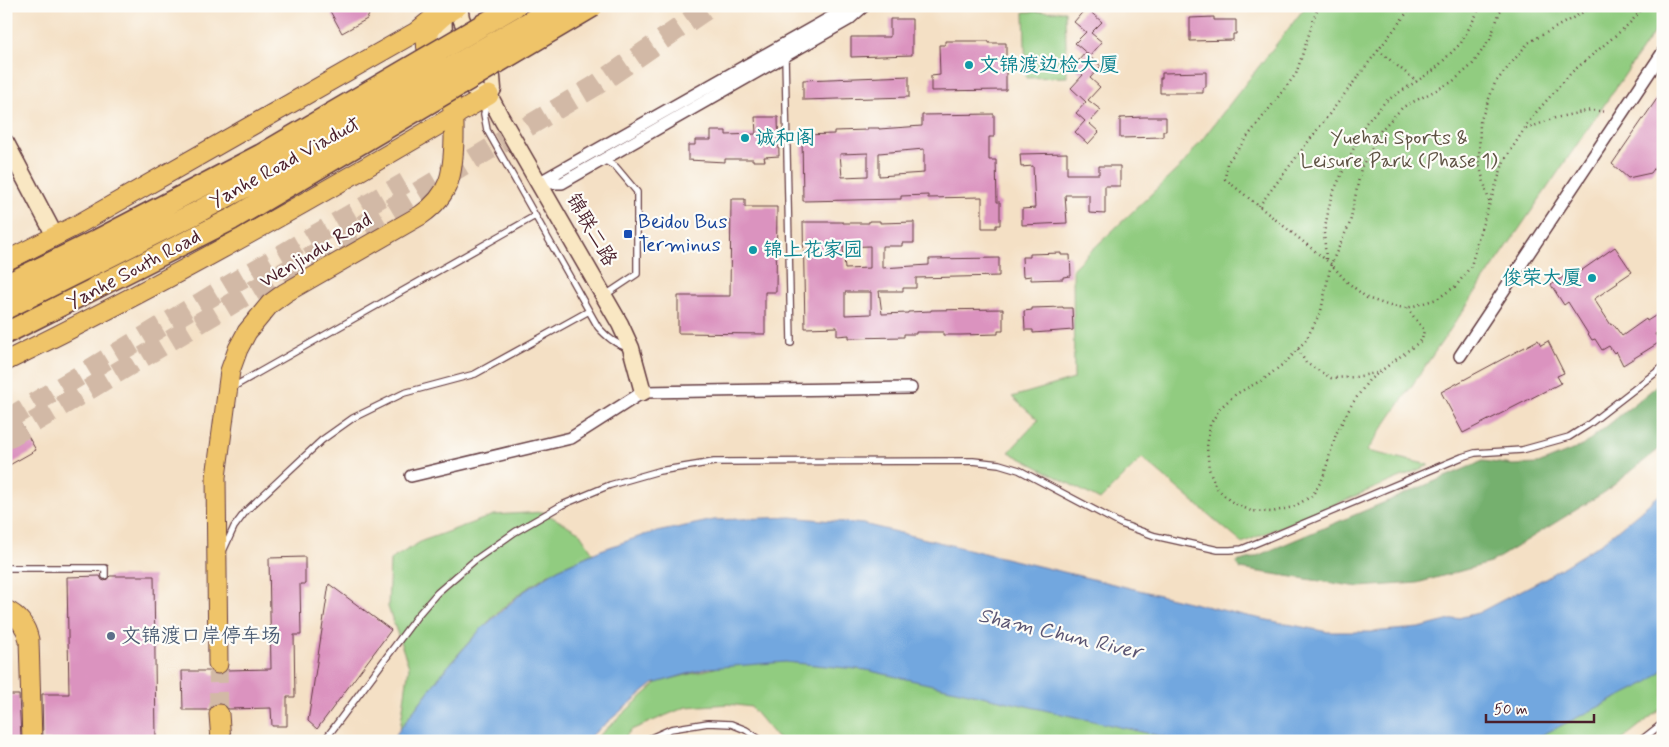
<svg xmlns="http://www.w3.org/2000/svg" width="1669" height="747" font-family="Mynerve,'LXGW WenKai TC',sans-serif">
  <rect width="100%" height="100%" fill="#fdfcf7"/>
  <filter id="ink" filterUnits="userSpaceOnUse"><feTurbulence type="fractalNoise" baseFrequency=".02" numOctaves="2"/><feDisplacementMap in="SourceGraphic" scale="10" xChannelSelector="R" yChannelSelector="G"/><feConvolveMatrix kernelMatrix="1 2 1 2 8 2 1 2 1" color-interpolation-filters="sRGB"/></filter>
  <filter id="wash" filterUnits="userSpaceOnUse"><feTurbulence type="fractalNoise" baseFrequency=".0096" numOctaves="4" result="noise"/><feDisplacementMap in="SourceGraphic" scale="20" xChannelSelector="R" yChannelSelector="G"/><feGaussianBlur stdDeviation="1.12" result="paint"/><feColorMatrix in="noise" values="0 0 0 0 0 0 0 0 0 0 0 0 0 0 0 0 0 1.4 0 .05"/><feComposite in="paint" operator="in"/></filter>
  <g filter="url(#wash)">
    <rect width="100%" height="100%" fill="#f4e0c5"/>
    <!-- green -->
    <path fill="#91cc80" stroke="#6e7656" d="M1306 6H1663V19L1367 451 1430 465 1242 543 1142 458 1100 500 1009 452 1038 420 1012 397 1074 379 1073 268 1183 164Z
      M1065 11 1067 77 1026 78 1024 12Z
      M543 512 579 532 593 553C582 559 570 563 558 569 492 604 444 670 400 729L409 667 388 607 390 560 422 541 494 515Z
      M1663 646V707L1620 741H1498Z
      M759 657 852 664 1213 741H790L777 738 751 707 729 704 686 707 631 730 622 741H593L658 682Z"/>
    <!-- forest -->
    <path fill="#74b06e" stroke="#5f684c" d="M1663 381V446L1605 492 1490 563 1417 583 1359 587 1240 569 1236 562 1252 558 1483 461 1513 465 1538 464 1582 446Z"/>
    <!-- water -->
    <path fill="#72a7df" stroke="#5e6385" d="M1663 492V670L1647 683 1536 738 1528 741H1182L866 670 785 662 708 668 653 684 585 741H391L443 672 480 630 523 592 558 569 601 550 647 534 714 520 791 517 863 524 1247 616 1328 632H1370L1419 628 1478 613 1547 577 1603 542Z"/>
    <g id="blocks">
      <!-- building -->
      <path fill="#db93bf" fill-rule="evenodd" d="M337 6H373L367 19 342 33 330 11Z
        M1086 8 1102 22 1091 33 1102 42 1090 56 1075 43 1086 32 1074 22Z
        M1214 17V20H1236V34H1233V40L1190 41V18Z
        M890 19H912V55L851 57V37H890Z
        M945 41H989V43H1006V90L931 91V76L940 75 939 45H945Z
        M1085 53 1101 66 1090 78 1100 87 1088 100 1101 110 1089 123 1099 132 1088 144 1075 132 1085 121 1076 113 1086 102 1071 88 1083 75 1073 67Z
        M1206 72V87H1203V93H1160V78H1162V73Z
        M909 76V97L803 100V80Z
        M1663 90V156L1651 173 1628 178 1612 164Z
        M994 114V137H989V160H996L997 202H1000V225H996V228H982V197L928 198V195L901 196V199L803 201 802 135 834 134V131L867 130V128H879V129L922 126V115ZM924 149V173L879 176V153ZM868 153V176L842 177 840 154Z
        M755 117H778L779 156 764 157 765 161H753V159H725V162L688 160V145H695V140H711V131H726V135L756 134Z
        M1144 117H1166V131H1163V137L1120 138V118Z
        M1067 153V174H1099V166H1120V186H1105V214L1089 213V195H1065L1067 223 1022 225V209L1035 208 1033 166 1021 167 1020 154Z
        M731 199H745V207H777L776 292H765V334L678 333V296H730Z
        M869 221H880V223L914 222V243H902V246H882V268L929 265V259L999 258V276L916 278V288H903V291H879L882 314 908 313V312L931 311V310L1003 309V331H998V334L961 335H943V332H916V334H904V337L849 338V335L837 336V327L805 328 803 222H843V223H869ZM870 246V268L845 269 843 247ZM845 292H871V314L845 315Z
        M1615 247 1632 272 1617 282 1618 283 1594 299 1611 325 1613 324 1622 336 1646 319 1647 321 1663 311V330L1655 334 1660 342 1623 365 1616 351 1614 353 1609 346 1602 350 1595 339 1592 340 1568 302 1564 305 1551 285 1572 271 1575 275Z
        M1061 253V255H1070L1071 276 1063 277V279L1031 280V276L1023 277 1022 257H1030V254Z
        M1063 307V308H1072L1073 330 1033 333V330H1025L1024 311 1032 310V308Z
        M1538 340 1541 345 1548 341 1564 373 1557 376 1561 383 1463 433 1441 392Z
        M18 419 36 450 6 467V426Z
        M305 557V584H300L301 635H294L295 697H287V726H272L271 708 229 709 224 704 219 703 212 705 209 710H183L182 671H209L213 674 219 675 227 670 271 669 269 558Z
        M100 576 102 580 105 581 110 576H154L156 741 43 740 42 694H69L67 577Z
        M329 584 391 630 317 729 308 721Z
        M6 695H19L21 740H6Z"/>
    </g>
  </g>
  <g filter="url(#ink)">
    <use href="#blocks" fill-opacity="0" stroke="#643c42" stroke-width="1"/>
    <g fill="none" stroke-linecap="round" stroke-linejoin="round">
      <!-- primary-tunnel -->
      <path stroke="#d2b9a6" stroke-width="19" stroke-dasharray="19 9" stroke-linecap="butt" d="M218 664 219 714"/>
      <!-- highway-tunnel -->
      <path stroke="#d2b9a6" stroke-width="21" stroke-dasharray="21 11" stroke-linecap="butt" d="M6 420 235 282 405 183
        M6 439 595 86 711 6"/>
      <!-- lane casing -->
      <g stroke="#643c42" stroke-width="8">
        <path id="lane" d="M785 56 791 343
          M487 102 484 114 487 130 598 327C607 337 615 344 628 348
          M604 160 616 167 637 192V274L604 296
          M233 387 535 216
          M224 549 234 527 246 511 322 440 353 418 404 393 475 374 589 311
          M6 568H105V576
          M324 741 418 615 437 593 475 560 515 532 562 505 610 485 659 471 714 462 973 461 999 464 1019 470 1121 524 1155 536 1218 550H1230L1242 549 1259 542 1462 457 1475 453 1522 450 1569 437 1588 425 1663 367
          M644 741 671 729 708 723 731 724 746 730 762 741
          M1640 741 1663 723"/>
      </g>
      <!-- street casing -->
      <g stroke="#643c42" stroke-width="14">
        <path id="street" d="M540 182 851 6
          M539 183H562L848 20 864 6
          M1460 356 1663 52
          M411 476 571 438 643 392 911 388"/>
      </g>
      <!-- secondary casing -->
      <g stroke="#643c42" stroke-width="19">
        <path id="secondary" d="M459 6 461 18 467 33 492 77 493 89 489 95
          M443 7 444 35 448 47 472 88 483 95H489
          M489 95 500 116 620 324 631 348 643 392
          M6 143 55 236"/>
      </g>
      <!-- primary casing -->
      <g stroke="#643c42" stroke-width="21">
        <path id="primary" d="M6 261 77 225 416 32 434 17
          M6 361C172 280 331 189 489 95
          M6 610C19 616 26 626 29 640L32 741
          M218 664 216 477 230 371 238 349 247 332 270 304 285 293 421 215C451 194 453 173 454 139 454 126 455 113 451 101 435 58 401 40 458 6
          M219 714 221 741"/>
      </g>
      <!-- highway casing -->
      <g stroke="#643c42" stroke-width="24">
        <path id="highway" d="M6 333 95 288"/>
      </g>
      <!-- path -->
      <path stroke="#643c42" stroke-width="2.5" stroke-dasharray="1 4" stroke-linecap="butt" d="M1318 6 1296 74 1227 163 1225 179 1331 264 1346 281 1367 298 1390 306 1407 308 1437 299 1456 286 1471 266 1479 235 1504 161 1532 117 1572 72 1629 24 1645 6
        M1378 50 1417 82
        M1526 129 1555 118 1591 110 1607 112
        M1489 201 1479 164 1480 122 1495 83 1528 43 1594 6
        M1259 206 1412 6
        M1326 259 1324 233 1331 197 1365 124 1386 101 1434 70 1461 43 1481 6
        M1407 308 1424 330 1422 340 1369 380 1352 404 1336 434 1323 478 1312 496 1293 507 1272 512 1251 511 1230 501 1216 487 1209 469 1207 447 1210 425 1220 408 1236 394 1264 379 1287 361 1306 340 1321 311 1331 264 1350 223 1361 168 1381 130 1403 107 1452 82 1472 65 1490 39 1502 6
        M1298 349 1306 363 1331 378 1355 377 1376 373
        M1198 741V739"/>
      <!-- lane -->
      <use href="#lane" stroke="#fff" stroke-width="5.5"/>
      <!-- street -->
      <use href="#street" stroke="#fff" stroke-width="11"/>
      <!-- secondary -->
      <use href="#secondary" stroke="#f9e7c3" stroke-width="16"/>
      <!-- primary -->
      <use href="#primary" stroke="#efc469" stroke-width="19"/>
      <!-- highway -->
      <use href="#highway" stroke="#efc469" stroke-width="21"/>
      <!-- highway-bridge casing -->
      <g stroke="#643c42" stroke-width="24" stroke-linecap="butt">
        <path id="highway-bridge" d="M6 285 96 241 261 155 515 6
          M95 288 232 219 593 6
          M6 308 194 214 269 174 557 6"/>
      </g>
      <!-- highway-bridge -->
      <use href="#highway-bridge" stroke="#efc469" stroke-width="21"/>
    </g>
  </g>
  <!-- markers -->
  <g fill="#0f9aa8" stroke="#fdfcf7" stroke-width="2">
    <circle cx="969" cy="65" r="5"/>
    <circle cx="745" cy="138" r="5"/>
    <circle cx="753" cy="250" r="5"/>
    <circle cx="1592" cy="278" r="5"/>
  </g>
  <rect fill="#1a4fb4" stroke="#fdfcf7" stroke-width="2" x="623" y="229" width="10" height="10" rx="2.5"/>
  <circle fill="#5c6f8a" stroke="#fdfcf7" stroke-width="2" cx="111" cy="636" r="5"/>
  <g text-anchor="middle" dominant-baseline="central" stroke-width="4.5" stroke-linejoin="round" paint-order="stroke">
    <!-- culture labels -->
    <g font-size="20" fill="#0d838f" stroke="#fdfcf7" text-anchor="start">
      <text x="979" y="65">文锦渡边检大厦</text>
      <text x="755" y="138">诚和阁</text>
      <text x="763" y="250">锦上花家园</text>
      <text x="1582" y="278" text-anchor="end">俊荣大厦</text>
    </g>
    <!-- park labels -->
    <g font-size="20" fill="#5f5344" stroke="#fdfcf7">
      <text x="1399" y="138">Yuehai Sports &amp;<tspan x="1399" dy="23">Leisure Park (Phase 1)</tspan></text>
    </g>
    <!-- street labels -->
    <g font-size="20" fill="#4a1f2b" stroke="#fdfcf7">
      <text transform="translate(285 163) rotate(-29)">Yanhe Road Viaduct</text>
      <text transform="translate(591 230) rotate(60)">锦联二路</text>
      <text transform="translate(316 251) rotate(-31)">Wenjindu Road</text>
      <text transform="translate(134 270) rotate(-28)">Yanhe South Road</text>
    </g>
    <!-- transit labels -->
    <g font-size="20" fill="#164399" stroke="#fdfcf7" text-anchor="start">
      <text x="638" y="222">Beidou Bus<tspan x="638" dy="23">Terminus</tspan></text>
    </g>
    <!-- service labels -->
    <g font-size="20" fill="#4e5e75" stroke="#fdfcf7" text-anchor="start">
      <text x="121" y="636">文锦渡口岸停车场</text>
    </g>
    <!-- water labels -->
    <g font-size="21" font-style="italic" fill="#5a5573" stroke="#fdfcf7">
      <text transform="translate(1060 634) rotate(13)">Sham Chun River</text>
    </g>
  </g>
  <!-- margin -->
  <rect width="1669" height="747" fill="none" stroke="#fdfcf7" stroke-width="25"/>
  <!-- scale -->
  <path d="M1486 714v8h108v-8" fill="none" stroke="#4a1f2b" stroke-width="2.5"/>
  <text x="1494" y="714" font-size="15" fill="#4a1f2b" stroke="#fdfcf7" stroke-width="4" paint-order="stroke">50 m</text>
</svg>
